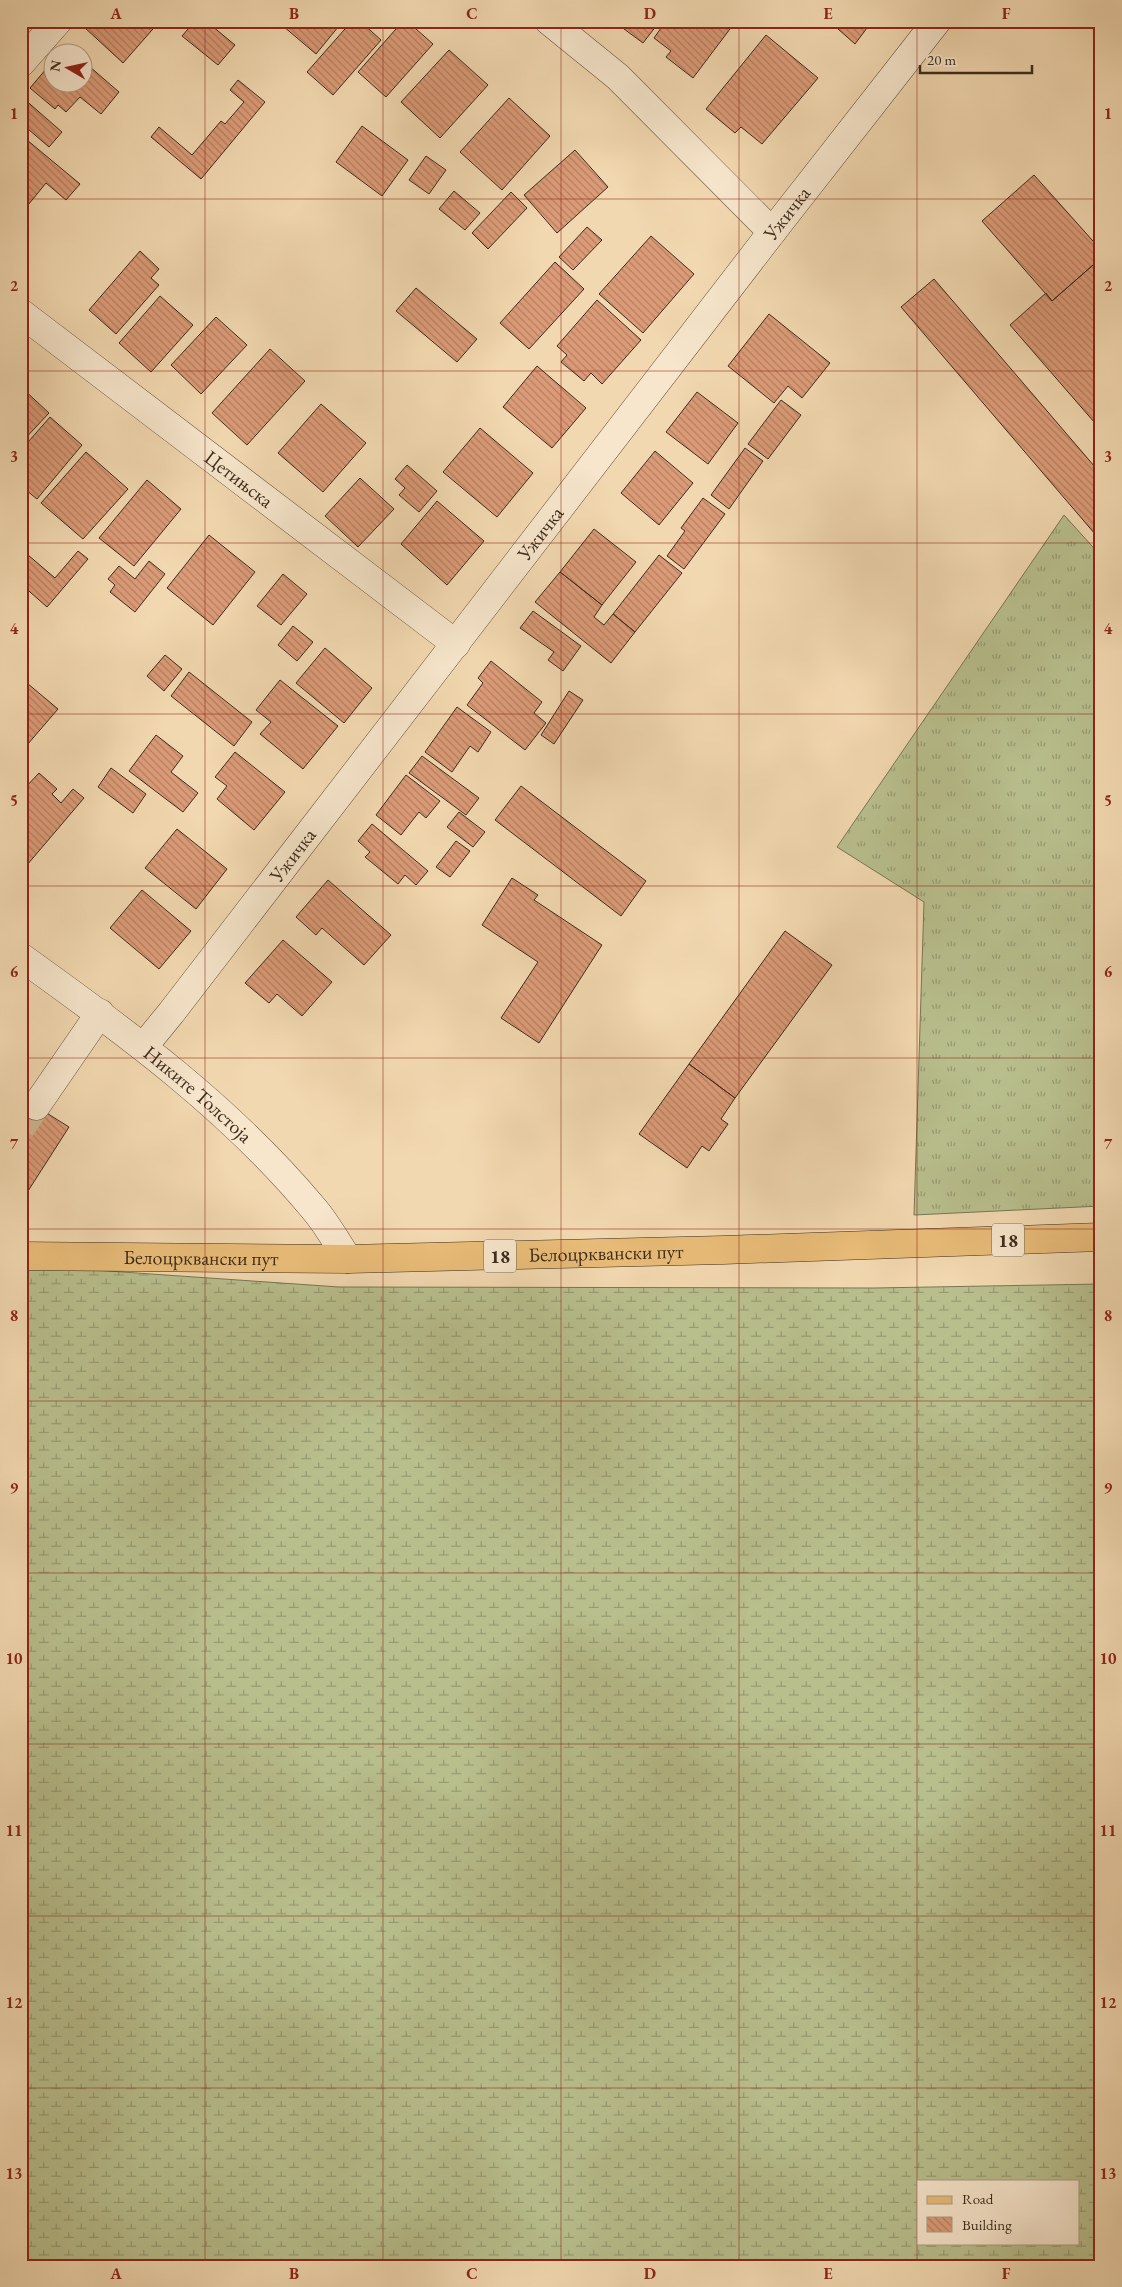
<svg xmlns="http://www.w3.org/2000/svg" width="1122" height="2287" font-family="'EB Garamond',serif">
  <defs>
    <pattern id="grass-tufts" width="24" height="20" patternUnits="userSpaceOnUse" patternTransform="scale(1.25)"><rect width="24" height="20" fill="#b8bf8d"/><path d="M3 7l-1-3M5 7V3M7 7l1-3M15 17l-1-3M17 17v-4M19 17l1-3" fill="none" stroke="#979b72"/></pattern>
    <pattern id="wetland-marsh" width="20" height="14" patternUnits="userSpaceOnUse" patternTransform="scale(1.25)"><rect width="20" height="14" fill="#b8bf8d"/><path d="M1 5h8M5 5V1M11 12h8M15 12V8" fill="none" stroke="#979b72"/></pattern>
    <pattern id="building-back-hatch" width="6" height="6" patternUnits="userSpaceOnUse" patternTransform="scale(1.25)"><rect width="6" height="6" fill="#dc9b78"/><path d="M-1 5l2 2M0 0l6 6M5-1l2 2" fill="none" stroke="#b47f62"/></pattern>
  </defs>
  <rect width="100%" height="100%" fill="#f2d8b0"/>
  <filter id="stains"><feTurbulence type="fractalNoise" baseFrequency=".004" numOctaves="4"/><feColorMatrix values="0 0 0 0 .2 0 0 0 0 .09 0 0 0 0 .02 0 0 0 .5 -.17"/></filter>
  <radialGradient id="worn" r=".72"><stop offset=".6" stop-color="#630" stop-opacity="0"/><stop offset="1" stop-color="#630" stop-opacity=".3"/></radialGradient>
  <!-- grass -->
  <path fill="url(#grass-tufts)" stroke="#7a7654" d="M1064 515 1101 556V1206L914 1215 924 902 837 847Z"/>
  <!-- wetland -->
  <path fill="url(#wetland-marsh)" stroke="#7a7654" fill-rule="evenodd" d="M21 1265 339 1287 874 1288 1101 1284V2266H21ZM918 2181H1078V2243H918Z"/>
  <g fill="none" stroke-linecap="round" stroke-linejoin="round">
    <!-- stream -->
    <path stroke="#778078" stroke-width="11" d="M1096 21 1101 38"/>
  </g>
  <!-- building -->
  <path fill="url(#building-back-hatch)" stroke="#3c2c1c" d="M21 21H33L23 34 21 33Z
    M89 21H160L123 63 84 27Z
    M195 21H206L235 45 218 65 182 36Z
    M277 21H343L316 54Z
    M352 21H360L381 40 333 95 307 72Z
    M403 21H407L433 44 386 97 358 72Z
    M617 21H660L643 43 616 23Z
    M666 21H736L693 78 666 57 671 51 654 38Z
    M829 21H867L870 24 855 44Z
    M766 35 818 78 762 144 741 127 735 133 706 109Z
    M66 46 74 52H60Z
    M449 50 488 85 440 138 401 102Z
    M82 60 119 92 101 114 80 97 66 112 58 105 55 109 30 88 52 62V82H82Z
    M238 80 265 102 201 179 151 137 159 127 192 155 221 121 225 124 244 102 230 90Z
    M23 98 62 132 49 147 21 123Z
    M509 98 550 136 502 190 460 152Z
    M362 126 408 160 382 196 336 162Z
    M21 135 80 184 66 200 46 183 28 205 21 200Z
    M575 150 608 187 557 233 524 195Z
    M426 156 446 170 429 194 409 180Z
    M1034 175 1101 250V258L1052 301 982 221Z
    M454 191 480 213 465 230 439 209Z
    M511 192 527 208 488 249 472 233Z
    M587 227 602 240 573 270 559 257Z
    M651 236 694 274 643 333 599 294Z
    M140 251 159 269 151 278 159 285 116 334 89 310Z
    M1101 258V430L1010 325 1046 293 1052 301Z
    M555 262 584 289 529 349 500 323Z
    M934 279 1101 474V541L901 307Z
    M416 288 477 339 457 362 396 311Z
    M160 296 193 325 151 372 119 343Z
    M597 300 641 340 602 384 591 373 584 381 561 362 567 355 557 346Z
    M769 314 830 363 802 398 788 386 774 403 728 366Z
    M216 317 247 345 201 394 171 365Z
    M270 349 305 381 247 445 212 413Z
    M537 366 586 408 552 448 503 407Z
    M21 387 49 413 21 443Z
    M697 392 738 423 708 464 666 432Z
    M781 400 801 415 768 459 748 444Z
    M321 404 366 443 323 492 278 453Z
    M50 417 82 445 37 499 21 486V450Z
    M480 428 533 473 497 517 443 472Z
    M745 448 763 461 729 509 711 495Z
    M655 451 693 483 659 525 621 493Z
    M86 452 128 489 83 539 41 503Z
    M407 465 437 491 419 512 399 495 405 488 395 479Z
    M360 478 394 509 358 547 325 516Z
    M147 480 181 509 134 566 99 538Z
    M703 498 725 514 684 569 667 556 685 531 681 528Z
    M437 501 484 541 447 585 401 544Z
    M594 529 636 562 602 605 560 572Z
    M209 535 255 572 213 625 167 588Z
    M21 549 55 578 78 551 88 559 47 607 21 584Z
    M659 555 682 573 635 632 613 614Z
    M149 561 165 574 135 612 110 592 115 585 108 579 119 566 135 579Z
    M560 572 602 605 594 617 604 625 613 614 635 632 611 663 535 602Z
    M283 574 307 594 281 625 257 606Z
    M533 611 581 646 563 671 548 660 554 652 520 628Z
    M293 626 313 642 297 661 278 645Z
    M325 648 372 688 344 723 296 683Z
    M165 655 182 669 164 691 147 676Z
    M491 661 542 702 534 713 546 723 525 750 467 705 483 683 478 678Z
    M189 672 252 722 234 746 171 696Z
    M21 678 58 709 21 752Z
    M280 680 338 726 303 769 260 734 271 722 256 710Z
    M569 691 583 700 554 744 541 735Z
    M457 707 491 732 478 752 470 746 452 772 425 752Z
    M156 735 183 756 171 772 198 793 183 812 129 771Z
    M235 752 285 792 254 830 217 799 227 786 215 777Z
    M422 756 479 798 466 815 409 773Z
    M111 768 146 794 133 813 98 787Z
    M39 773 57 789 52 794 61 803 73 789 84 798 27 865 21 860V788L23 790Z
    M406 775 440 801 426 818 419 812 401 835 376 815Z
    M521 786 646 881 621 916 495 820Z
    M459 812 485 832 473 847 447 827Z
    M372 824 428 871 416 885 405 875 398 884 365 857 370 852 358 841Z
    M177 829 227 869 196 909 145 868Z
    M456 841 470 851 450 877 436 867Z
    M512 878 538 895 534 900 602 945 539 1043 501 1018 538 962 482 925Z
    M328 880 391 935 364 965 322 928 316 935 296 917Z
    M142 890 191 931 159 969 110 928Z
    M785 931 832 965 735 1098 689 1064Z
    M283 940 332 982 302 1016 277 994 269 1003 245 983Z
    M689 1064 735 1098 721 1119 728 1124 709 1151 702 1146 687 1168 639 1134Z
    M21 1101 29 1102 69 1127 21 1202Z"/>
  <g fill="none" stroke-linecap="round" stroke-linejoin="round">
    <!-- minor-tunnel -->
    <path stroke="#ceb692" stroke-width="28" stroke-dasharray="28 14" stroke-linecap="butt" d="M21 1128 36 1106"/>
    <!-- minor casing -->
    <g stroke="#6a5741" stroke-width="29">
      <g id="minor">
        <path d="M549 21 618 77 772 232"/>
        <path d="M21 63 58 21"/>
        <path id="s1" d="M21 313 456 644"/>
        <path id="s2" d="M21 957C126 1032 231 1109 314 1209 327 1224 337 1243 348 1259"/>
        <path id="s3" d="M144 1046 171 1013 772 232 937 21"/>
        <path d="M36 1106 100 1013"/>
      </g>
    </g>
    <!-- major casing -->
    <g stroke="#3c2c1c" stroke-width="29">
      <g id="major">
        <path id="s4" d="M21 1256 348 1259 723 1250 1101 1237"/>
      </g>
    </g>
    <!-- minor -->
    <use href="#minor" stroke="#f7e6cc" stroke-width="28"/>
    <!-- major -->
    <use href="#major" stroke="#e9bc78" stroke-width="28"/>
  </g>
  <!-- grid -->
  <path fill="none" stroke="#8f2418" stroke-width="1" stroke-opacity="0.55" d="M205 21V2266M383 21V2266M561 21V2266M739 21V2266M917 21V2266M21 199H1101M21 371H1101M21 543H1101M21 714H1101M21 886H1101M21 1058H1101M21 1229H1101M21 1401H1101M21 1573H1101M21 1744H1101M21 1916H1101M21 2088H1101"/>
  <g text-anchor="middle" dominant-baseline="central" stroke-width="4" stroke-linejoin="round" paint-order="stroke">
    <!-- shield labels -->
    <g fill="#f7e6cc" stroke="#746451" stroke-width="1">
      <rect x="992" y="1223.5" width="32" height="33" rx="4"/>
      <rect x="484" y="1239.5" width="32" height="33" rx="4"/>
    </g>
    <g font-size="19" font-weight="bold" fill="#3c2c1c">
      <text x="1008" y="1240">18</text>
      <text x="500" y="1256">18</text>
    </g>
    <!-- street labels -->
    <g font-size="20" fill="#3c2c1c" stroke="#f7e6cc">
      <text stroke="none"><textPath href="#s3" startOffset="1052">Ужичка</textPath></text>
      <text stroke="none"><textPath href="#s1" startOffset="274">Цетињска</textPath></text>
      <text stroke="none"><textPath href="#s3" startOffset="648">Ужичка</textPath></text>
      <text stroke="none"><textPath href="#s3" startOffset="242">Ужичка</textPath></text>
      <text stroke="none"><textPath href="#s2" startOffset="224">Никите Толстоја</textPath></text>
      <text stroke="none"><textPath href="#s4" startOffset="585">Белоцрквански пут</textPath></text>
      <text stroke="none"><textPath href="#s4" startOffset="180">Белоцрквански пут</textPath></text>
    </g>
  </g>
  <!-- margin -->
  <rect width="1122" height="2287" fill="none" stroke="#f2d8b0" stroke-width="55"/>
  <!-- legend -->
  <rect x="917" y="2180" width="162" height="65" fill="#f7e6cc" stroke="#ac9c86"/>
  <rect x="927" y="2196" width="25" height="8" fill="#e9bc78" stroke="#ac9c86"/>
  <text x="962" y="2204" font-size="15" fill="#3c2c1c">Road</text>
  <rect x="927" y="2217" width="25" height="15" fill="url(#building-back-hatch)" stroke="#ac9c86"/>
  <text x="962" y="2230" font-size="15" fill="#3c2c1c">Building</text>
  <!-- north arrow -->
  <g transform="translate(68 68) rotate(279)"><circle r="24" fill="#f7e6cc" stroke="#ac9c86"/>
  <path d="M0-4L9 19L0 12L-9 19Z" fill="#8f2418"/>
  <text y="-8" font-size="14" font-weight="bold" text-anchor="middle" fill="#3c2c1c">N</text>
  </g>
  <!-- scale -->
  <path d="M920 65v8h112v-8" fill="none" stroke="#3c2c1c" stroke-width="2.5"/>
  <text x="927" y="65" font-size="15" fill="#3c2c1c" stroke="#f7e6cc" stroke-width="4" paint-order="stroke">20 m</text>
  <rect x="28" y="28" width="1066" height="2232" fill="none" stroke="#8f2418" stroke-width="2"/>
  <g font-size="16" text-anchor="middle" font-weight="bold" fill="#8f2418">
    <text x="116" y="19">A</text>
    <text x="294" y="19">B</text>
    <text x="472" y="19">C</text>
    <text x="650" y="19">D</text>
    <text x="828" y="19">E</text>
    <text x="1006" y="19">F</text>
    <text x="14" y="119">1</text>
    <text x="1108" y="119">1</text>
    <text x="14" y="291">2</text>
    <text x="1108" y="291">2</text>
    <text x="14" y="462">3</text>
    <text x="1108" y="462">3</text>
    <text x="14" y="634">4</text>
    <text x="1108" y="634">4</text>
    <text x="14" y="806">5</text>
    <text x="1108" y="806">5</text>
    <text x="14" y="977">6</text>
    <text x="1108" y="977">6</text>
    <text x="14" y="1149">7</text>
    <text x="1108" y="1149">7</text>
    <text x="14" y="1321">8</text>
    <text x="1108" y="1321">8</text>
    <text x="14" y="1493">9</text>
    <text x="1108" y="1493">9</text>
    <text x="14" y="1664">10</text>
    <text x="1108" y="1664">10</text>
    <text x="14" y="1836">11</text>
    <text x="1108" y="1836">11</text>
    <text x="14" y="2008">12</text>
    <text x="1108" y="2008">12</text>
    <text x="14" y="2179">13</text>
    <text x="1108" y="2179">13</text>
    <text x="116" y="2279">A</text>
    <text x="294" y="2279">B</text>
    <text x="472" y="2279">C</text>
    <text x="650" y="2279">D</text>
    <text x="828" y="2279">E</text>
    <text x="1006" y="2279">F</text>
  </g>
  <rect width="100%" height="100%" filter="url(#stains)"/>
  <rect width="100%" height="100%" fill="url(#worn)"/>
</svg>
